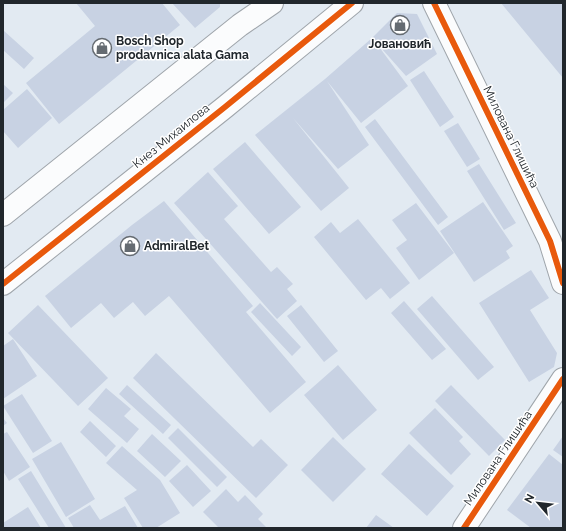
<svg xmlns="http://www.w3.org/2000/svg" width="566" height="531" font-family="Raleway,sans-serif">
  <rect width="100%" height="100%" fill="#e2eaf2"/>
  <!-- building -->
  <path fill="#c8d2e3" d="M76 3H162L180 25 59 124 26 83 95 26Z
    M172 3H220V7L195 28Z
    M501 3H563V78Z
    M397 13 417 14 437 54 406 76 374 40 408 86 361 123 327 81 369 145 338 169 293 118 349 188 321 211 255 135 325 79 372 38Z
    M3 30 34 58 24 69 3 50Z
    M424 71 454 117 440 127 410 80Z
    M3 84 13 93 3 103Z
    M27 89 52 118 18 148 3 131V110Z
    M375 119 448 217 438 225 365 127Z
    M458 123 480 159 467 167 444 131Z
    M245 142 301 207 269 234 213 169Z
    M479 164 516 223 504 230 467 171Z
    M208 172 238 206 224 219 271 272 277 267 293 284 287 289 297 301 277 319 174 203Z
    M164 201 253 306 246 312 306 382 270 413 169 296 145 316 133 302 114 318 101 303 71 328 45 296 132 225Z
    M483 202 513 246 506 251 510 258 474 282 440 231Z
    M416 203 454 253 419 280 396 248 407 240 392 220Z
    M358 219 410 283 390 299 381 288 366 300 314 237 331 222 340 233Z
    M531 270 549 298 530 310 557 353 554 367 529 382 479 303Z
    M432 296 494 367 478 380 417 309Z
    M404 301 446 349 432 360 391 313Z
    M260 303 301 347 292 356 251 312Z
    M38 305 108 378 78 406 8 333Z
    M301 305 338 351 324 362 287 316Z
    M13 339 37 376 3 399V346Z
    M156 353 253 447 261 439 288 465 256 498 133 378Z
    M338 365 377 410 343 440 304 395Z
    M127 385 171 425 163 434 119 394Z
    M451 385 505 440 489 456 435 401Z
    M106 388 131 409 124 416 139 429 127 443 88 409Z
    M22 394 52 441 33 453 3 406Z
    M435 408 463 437 459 441 471 454 451 475 409 433Z
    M3 418 7 423 3 426Z
    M90 421 116 446 106 457 80 432Z
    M178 428 227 477 217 487 168 438Z
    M7 432 30 467 9 481 3 471V434Z
    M152 434 181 461 165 477 137 451Z
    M563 436V457L553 450Z
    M333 437 366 469 333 502 301 470Z
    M61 442 95 499 66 517 32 459Z
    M409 444 454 486 427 516 381 474Z
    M122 446 160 480 180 513 156 528H143L124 498 137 490 106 463Z
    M549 454 563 465V528H531L507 510Z
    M187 465 211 491 193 507 169 481Z
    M31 471 66 528H49L18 479Z
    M226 489 238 502 245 495 263 514 258 519 267 528H219L203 512Z
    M90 505 100 520 125 506 138 528H74L68 518Z
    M28 507 41 528H3V523Z
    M376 515 394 528H366Z"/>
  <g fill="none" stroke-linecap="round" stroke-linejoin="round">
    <!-- tertiary casing -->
    <g stroke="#9fa5ab" stroke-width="24">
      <path id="tertiary" d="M434 3 550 241 563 283
        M3 215 240 25 272 3
        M3 284 225 107 352 3
        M464 528 563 379"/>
    </g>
    <!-- tertiary -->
    <use href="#tertiary" stroke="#fbfcfd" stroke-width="22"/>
    <!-- cycleway casing -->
    <g stroke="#fff" stroke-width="8">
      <path id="cycleway" d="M434 3 550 241 563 283
        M3 284 225 107 352 3
        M464 528 563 379"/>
    </g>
    <!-- cycleway -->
    <use href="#cycleway" stroke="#e8590c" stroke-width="6"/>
  </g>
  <!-- icons -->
  <defs>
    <g id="shop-ring" transform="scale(1)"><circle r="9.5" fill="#fff" stroke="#656b71" stroke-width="1.5"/><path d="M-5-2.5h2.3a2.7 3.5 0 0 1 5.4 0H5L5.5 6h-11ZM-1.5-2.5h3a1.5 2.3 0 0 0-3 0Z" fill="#656b71"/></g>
  </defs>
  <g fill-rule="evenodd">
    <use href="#shop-ring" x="400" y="25"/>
    <use href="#shop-ring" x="102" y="48"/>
    <use href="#shop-ring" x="130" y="246"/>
  </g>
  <g text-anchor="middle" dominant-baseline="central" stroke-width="3" stroke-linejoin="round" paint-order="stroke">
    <!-- poi labels -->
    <g font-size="12" font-weight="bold" fill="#21272c" stroke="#fff" text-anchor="start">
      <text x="116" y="41">Bosch Shop<tspan x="116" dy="14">prodavnica alata Gama</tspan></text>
      <text x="400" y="44" text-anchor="middle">Јовановић</text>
      <text x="144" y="246">AdmiralBet</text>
    </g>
    <!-- street labels -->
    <g font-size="12" fill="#21272c" stroke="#fff">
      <text transform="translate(171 136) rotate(-39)">Кнез Михаилова</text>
      <text transform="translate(511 137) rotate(64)">Милована Глишића</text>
      <text transform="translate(498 458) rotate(-56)">Милована Глишића</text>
    </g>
  </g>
  <!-- border -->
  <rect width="566" height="531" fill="none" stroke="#21272c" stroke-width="8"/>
  <!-- north arrow -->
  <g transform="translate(538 503) rotate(298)" stroke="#ffffff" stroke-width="3" paint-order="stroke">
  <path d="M0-3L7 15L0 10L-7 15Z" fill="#21272c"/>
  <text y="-6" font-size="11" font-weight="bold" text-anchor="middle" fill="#21272c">N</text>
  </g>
</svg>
